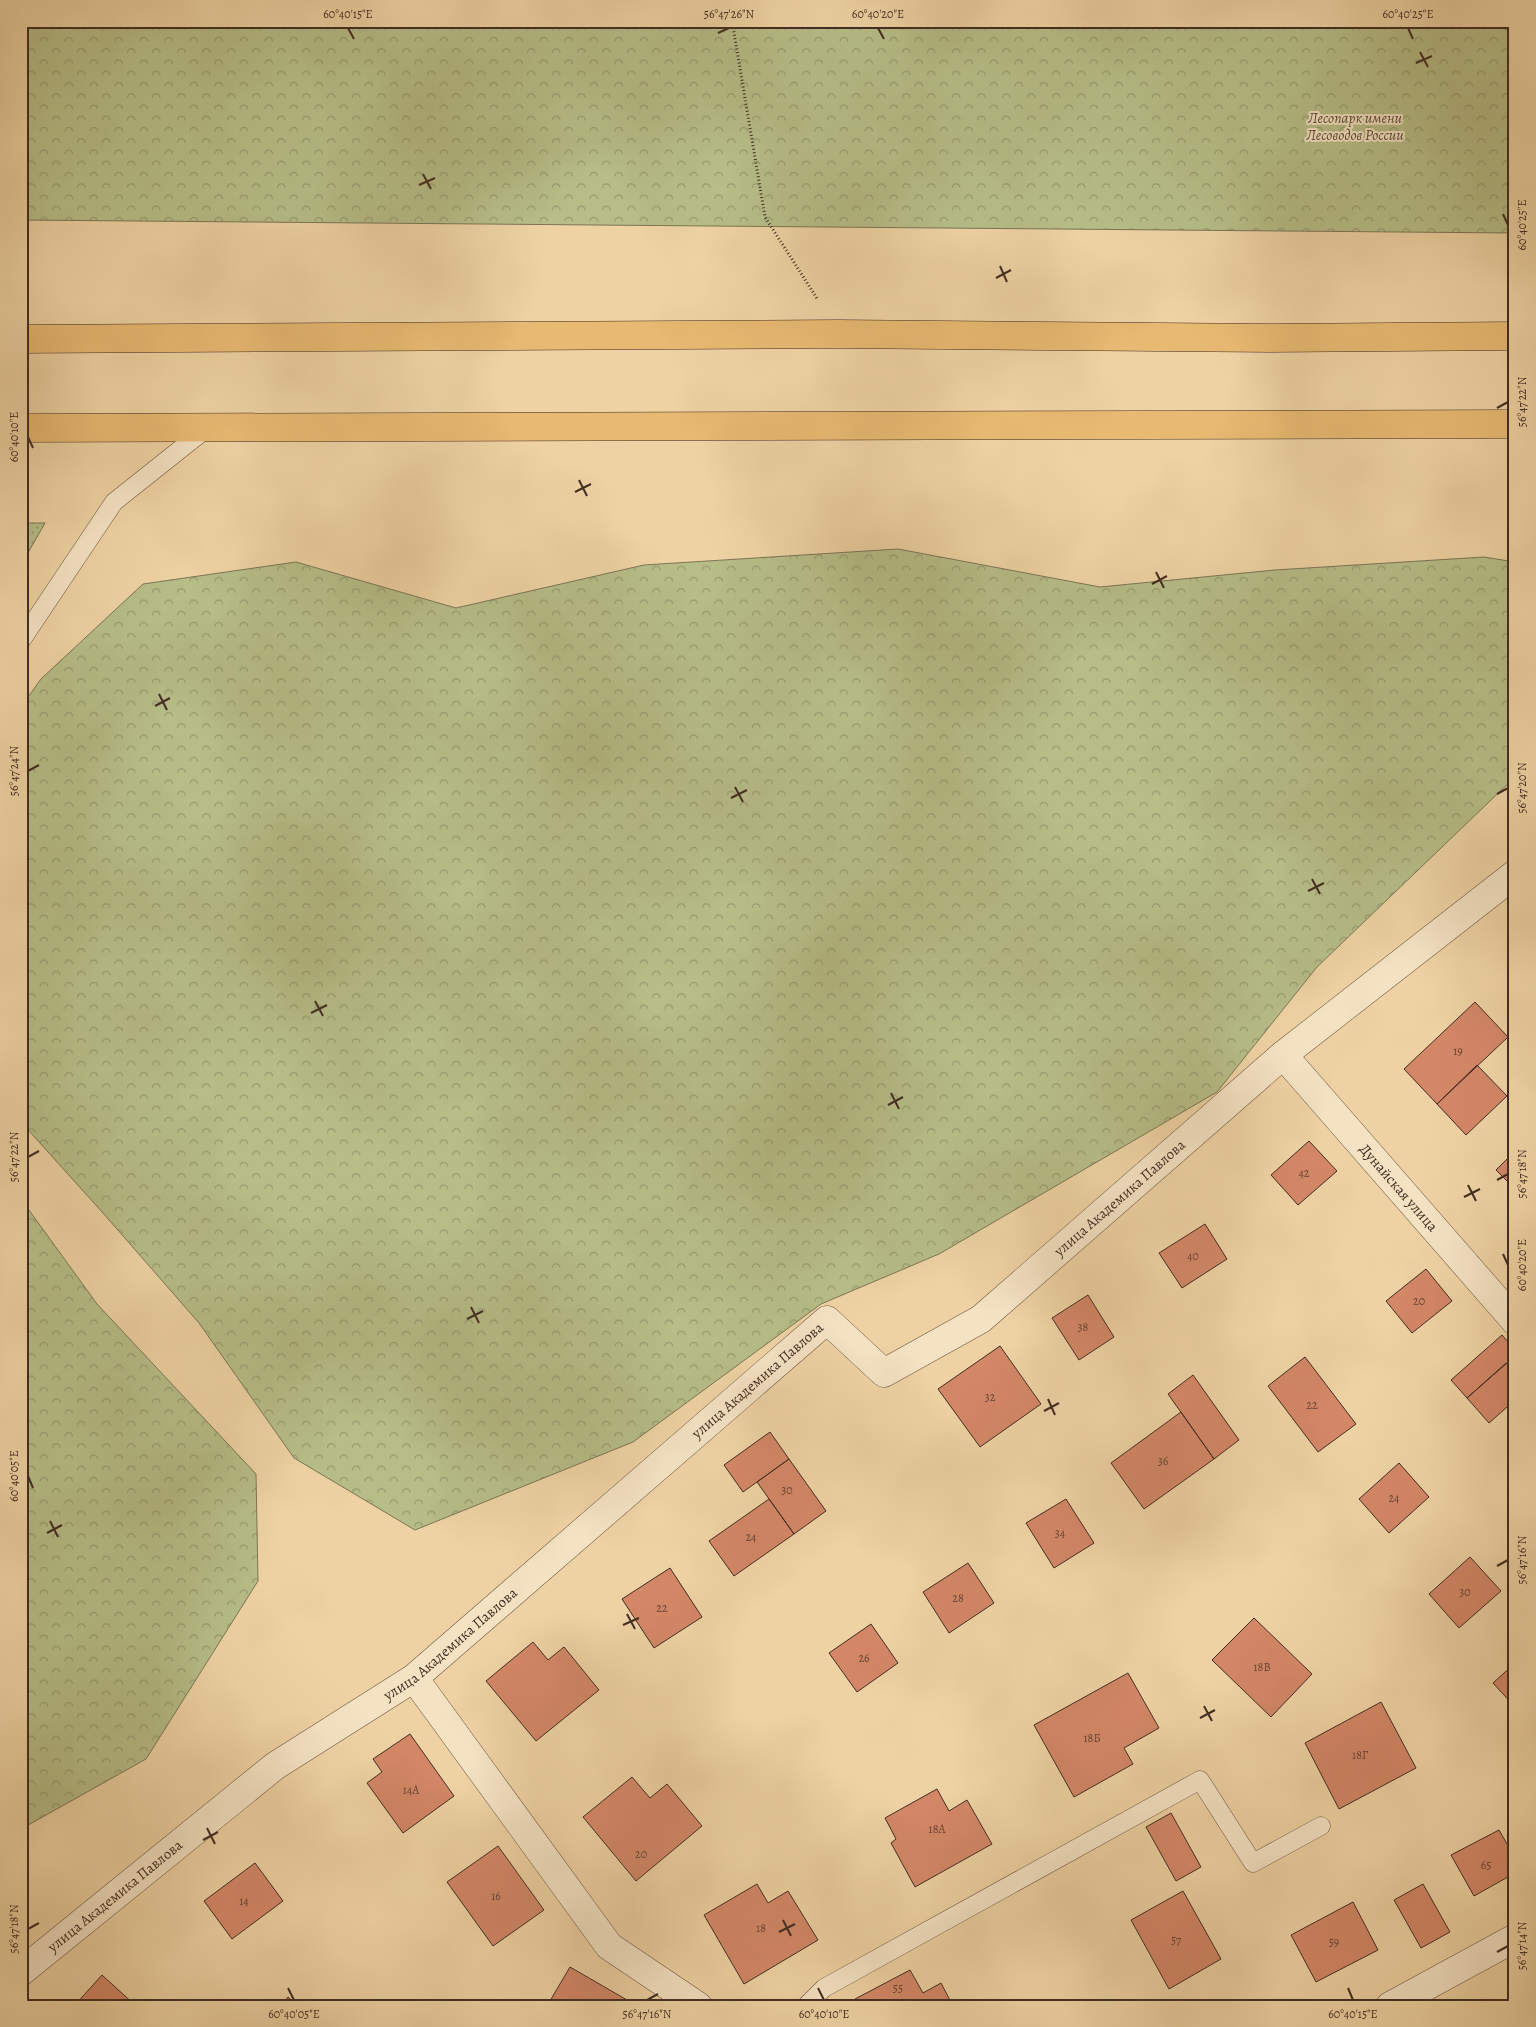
<svg xmlns="http://www.w3.org/2000/svg" width="1536" height="2027" font-family="Alegreya,serif">
  <defs>
    <pattern id="grass-dots" width="8" height="8" patternUnits="userSpaceOnUse" patternTransform="scale(1.25)"><rect width="8" height="8" fill="#b6bd87"/><path d="M2 2h.1M6 6h.1" fill="none" stroke="#969a6e" stroke-width="1.8" stroke-linecap="round"/></pattern>
    <pattern id="forest-crowns" width="20" height="18" patternUnits="userSpaceOnUse" patternTransform="scale(1.25)"><rect width="20" height="18" fill="#b6bd87"/><path d="M2 6a3 3 0 1 1 6 0M12 15a3 3 0 1 1 6 0" fill="none" stroke="#969a6e"/></pattern>
  </defs>
  <rect width="100%" height="100%" fill="#eed2a3"/>
  <filter id="stains"><feTurbulence type="fractalNoise" baseFrequency=".004" numOctaves="4"/><feColorMatrix values="0 0 0 0 .2 0 0 0 0 .09 0 0 0 0 .02 0 0 0 .5 -.17"/></filter>
  <radialGradient id="worn" r=".72"><stop offset=".6" stop-color="#630" stop-opacity="0"/><stop offset="1" stop-color="#630" stop-opacity=".3"/></radialGradient>
  <!-- grass -->
  <path fill="url(#grass-dots)" stroke="#7c7554" d="M21 523H45L21 565Z"/>
  <!-- forest -->
  <path fill="url(#forest-crowns)" stroke="#7c7554" d="M21 21H1515V233L21 220Z
    M898 549 1100 587 1275 570 1484 557 1515 562V777L1317 967 1217 1092 939 1254 821 1304 633 1442 415 1530 294 1458 199 1323 103 1213 21 1122V707L41 679 143 584 296 562 456 608 644 565Z
    M21 1199 97 1304 256 1474 258 1581 146 1759 21 1829Z"/>
  <!-- building -->
  <path fill="#d38767" stroke="#422d22" d="M1475 1002 1508 1037 1437 1104 1404 1069Z
    M1477 1065 1507 1096 1466 1135 1437 1104Z
    M1309 1141 1337 1171 1298 1205 1271 1175Z
    M1515 1151V1189L1496 1170Z
    M1205 1224 1227 1259 1182 1288 1159 1253Z
    M1426 1269 1452 1301 1412 1333 1386 1301Z
    M1088 1295 1114 1337 1079 1360 1052 1318Z
    M1502 1335 1515 1350V1356L1467 1398 1451 1380Z
    M1000 1346 1041 1404 980 1447 938 1389Z
    M1305 1357 1356 1424 1318 1452 1268 1386Z
    M1506 1363 1515 1373V1400L1489 1423 1467 1398Z
    M1193 1375 1239 1440 1214 1459 1168 1394Z
    M1181 1412 1214 1459 1144 1509 1111 1463Z
    M770 1432 789 1459 743 1492 724 1465Z
    M789 1459 826 1511 794 1534 757 1482Z
    M1399 1463 1429 1497 1389 1533 1359 1499Z
    M769 1499 794 1534 734 1576 709 1541Z
    M1066 1499 1094 1543 1054 1568 1026 1523Z
    M1470 1557 1501 1591 1459 1628 1429 1594Z
    M968 1563 994 1603 949 1633 923 1592Z
    M670 1568 702 1617 654 1648 622 1599Z
    M1254 1618 1312 1674 1271 1717 1212 1660Z
    M871 1624 898 1663 857 1692 829 1653Z
    M533 1642 548 1660 564 1647 599 1690 536 1741 486 1681Z
    M1515 1663V1707L1493 1683Z
    M1128 1673 1159 1728 1124 1748 1133 1764 1074 1797 1034 1725Z
    M1381 1702 1416 1768 1339 1809 1305 1743Z
    M410 1734 454 1796 403 1833 367 1783 382 1772 373 1759Z
    M632 1777 650 1798 667 1784 702 1826 636 1881 583 1817Z
    M937 1789 949 1811 967 1800 992 1844 915 1887 891 1843 896 1839 885 1818Z
    M1171 1813 1201 1867 1176 1881 1146 1827Z
    M1499 1830 1515 1858V1873L1474 1896 1451 1855Z
    M498 1846 544 1910 493 1946 447 1882Z
    M255 1863 283 1901 232 1939 204 1901Z
    M757 1884 768 1903 788 1891 818 1940 744 1984 704 1915Z
    M1423 1884 1450 1932 1421 1948 1394 1900Z
    M1183 1891 1221 1959 1169 1989 1131 1920Z
    M1353 1902 1378 1950 1316 1982 1291 1935Z
    M570 1967 634 2004 632 2006H547Z
    M910 1970 923 1993 941 1983 953 2006H859L855 1999Z
    M102 1975 136 2006H74Z
    M288 1997 298 2006H281Z"/>
  <g fill="none" stroke-linecap="round" stroke-linejoin="round">
    <!-- lane casing -->
    <g stroke="#6d5642" stroke-width="19">
      <path id="lane" d="M21 641 114 502 207 428
        M806 2006 824 1988 1200 1780 1253 1863 1321 1826"/>
    </g>
    <!-- street casing -->
    <g stroke="#6d5642" stroke-width="29">
      <g id="street">
        <path id="s1" d="M1283 1055 1515 1321"/>
        <path d="M414 1678 609 1946 698 2006"/>
        <path id="s2" d="M21 1972 275 1766 414 1678 827 1320 884 1373 981 1319 1283 1055 1515 874"/>
        <path d="M1390 2006 1515 1938"/>
      </g>
    </g>
    <!-- primary casing -->
    <g stroke="#422d22" stroke-width="29">
      <path id="primary" d="M21 339 839 334 1271 338 1515 336
        M21 428 1515 424"/>
    </g>
    <!-- path -->
    <path stroke="#422d22" stroke-width="3" stroke-dasharray="1 2.5" stroke-linecap="butt" d="M732 21 765 217 818 300
      M1471 21 1515 30"/>
    <!-- lane -->
    <use href="#lane" stroke="#f4e2c3" stroke-width="18"/>
    <!-- street -->
    <use href="#street" stroke="#f4e2c3" stroke-width="28"/>
    <!-- primary -->
    <use href="#primary" stroke="#e7b972" stroke-width="28"/>
  </g>
  <!-- ticks -->
  <path fill="none" stroke="#422d22" stroke-width="2" d="M348 28 354 39M878 28 884 39M1408 28 1413 39M718 33 729 28M1420 52 1428 67M1416 63 1432 56M423 174 431 189M419 185 435 178M1503 214 1508 225M1000 266 1007 282M996 278 1011 270M1497 408 1508 402M28 437 33 448M579 480 587 496M575 492 591 484M1156 572 1164 588M1152 584 1167 576M159 694 167 710M155 706 170 698M28 771 39 765M735 787 743 802M1497 794 1508 788M731 798 747 790M1312 879 1320 894M1308 891 1324 883M315 1001 323 1016M311 1013 327 1005M891 1093 899 1109M888 1105 903 1097M28 1157 39 1151M1497 1180 1508 1174M1468 1185 1476 1201M1464 1197 1480 1189M1503 1254 1508 1265M471 1307 479 1323M467 1319 483 1311M1048 1399 1055 1415M1044 1411 1059 1403M28 1476 33 1488M50 1521 58 1537M47 1533 62 1525M1497 1566 1508 1560M627 1614 635 1629M623 1625 639 1618M1204 1706 1212 1721M1200 1718 1215 1710M207 1828 215 1844M203 1840 218 1832M783 1920 791 1936M28 1929 39 1923M779 1932 795 1924M1497 1952 1508 1946M288 1988 294 2000M818 1988 824 2000M1348 1988 1353 2000M647 2000 658 1994"/>
  <g text-anchor="middle" dominant-baseline="central" stroke-width="4" stroke-linejoin="round" paint-order="stroke">
    <!-- number labels -->
    <g font-size="12" fill="#643">
      <text x="1458" y="1051">19</text>
      <text x="1304" y="1173">42</text>
      <text x="1193" y="1256">40</text>
      <text x="1419" y="1301">20</text>
      <text x="1083" y="1327">38</text>
      <text x="990" y="1397">32</text>
      <text x="1312" y="1405">22</text>
      <text x="1163" y="1461">36</text>
      <text x="787" y="1490">30</text>
      <text x="1394" y="1498">24</text>
      <text x="1060" y="1533">34</text>
      <text x="751" y="1537">24</text>
      <text x="1465" y="1592">30</text>
      <text x="958" y="1598">28</text>
      <text x="662" y="1608">22</text>
      <text x="864" y="1658">26</text>
      <text x="1262" y="1667">18В</text>
      <text x="1092" y="1738">18Б</text>
      <text x="1360" y="1755">18Г</text>
      <text x="411" y="1790">14А</text>
      <text x="937" y="1829">18А</text>
      <text x="641" y="1854">20</text>
      <text x="1486" y="1865">65</text>
      <text x="496" y="1896">16</text>
      <text x="244" y="1901">14</text>
      <text x="761" y="1928">18</text>
      <text x="1176" y="1940">57</text>
      <text x="1334" y="1942">59</text>
      <text x="898" y="1988">55</text>
    </g>
    <!-- park labels -->
    <g font-size="15" font-style="italic" fill="#594a36" stroke="#f4e2c3">
      <text x="1355" y="118">Лесопарк имени<tspan x="1355" dy="17">Лесоводов России</tspan></text>
    </g>
    <!-- street labels -->
    <g font-size="15" fill="#422d22" stroke="#f4e2c3">
      <text stroke="none"><textPath href="#s1" startOffset="176">Дунайская улица</textPath></text>
      <text stroke="none"><textPath href="#s2" startOffset="1411">улица Академика Павлова</textPath></text>
      <text stroke="none"><textPath href="#s2" startOffset="946">улица Академика Павлова</textPath></text>
      <text stroke="none"><textPath href="#s2" startOffset="541">улица Академика Павлова</textPath></text>
      <text stroke="none"><textPath href="#s2" startOffset="121">улица Академика Павлова</textPath></text>
    </g>
  </g>
  <!-- margin -->
  <rect width="1536" height="2027" fill="none" stroke="#eed2a3" stroke-width="55"/>
  <rect x="28" y="28" width="1480" height="1972" fill="none" stroke="#422d22" stroke-width="2"/>
  <g font-size="12" text-anchor="middle" fill="#422d22">
    <text x="348" y="18">60°40'15"E</text>
    <text x="729" y="18">56°47'26"N</text>
    <text x="878" y="18">60°40'20"E</text>
    <text x="1408" y="18">60°40'25"E</text>
    <text transform="translate(1522 225) rotate(-90)" y="4">60°40'25"E</text>
    <text transform="translate(1522 402) rotate(-90)" y="4">56°47'22"N</text>
    <text transform="translate(14 437) rotate(-90)" y="4">60°40'10"E</text>
    <text transform="translate(14 771) rotate(-90)" y="4">56°47'24"N</text>
    <text transform="translate(1522 788) rotate(-90)" y="4">56°47'20"N</text>
    <text transform="translate(14 1157) rotate(-90)" y="4">56°47'22"N</text>
    <text transform="translate(1522 1174) rotate(-90)" y="4">56°47'18"N</text>
    <text transform="translate(1522 1265) rotate(-90)" y="4">60°40'20"E</text>
    <text transform="translate(14 1476) rotate(-90)" y="4">60°40'05"E</text>
    <text transform="translate(1522 1560) rotate(-90)" y="4">56°47'16"N</text>
    <text transform="translate(14 1929) rotate(-90)" y="4">56°47'18"N</text>
    <text transform="translate(1522 1946) rotate(-90)" y="4">56°47'14"N</text>
    <text x="294" y="2018">60°40'05"E</text>
    <text x="647" y="2018">56°47'16"N</text>
    <text x="824" y="2018">60°40'10"E</text>
    <text x="1353" y="2018">60°40'15"E</text>
  </g>
  <rect width="100%" height="100%" filter="url(#stains)"/>
  <rect width="100%" height="100%" fill="url(#worn)"/>
</svg>
